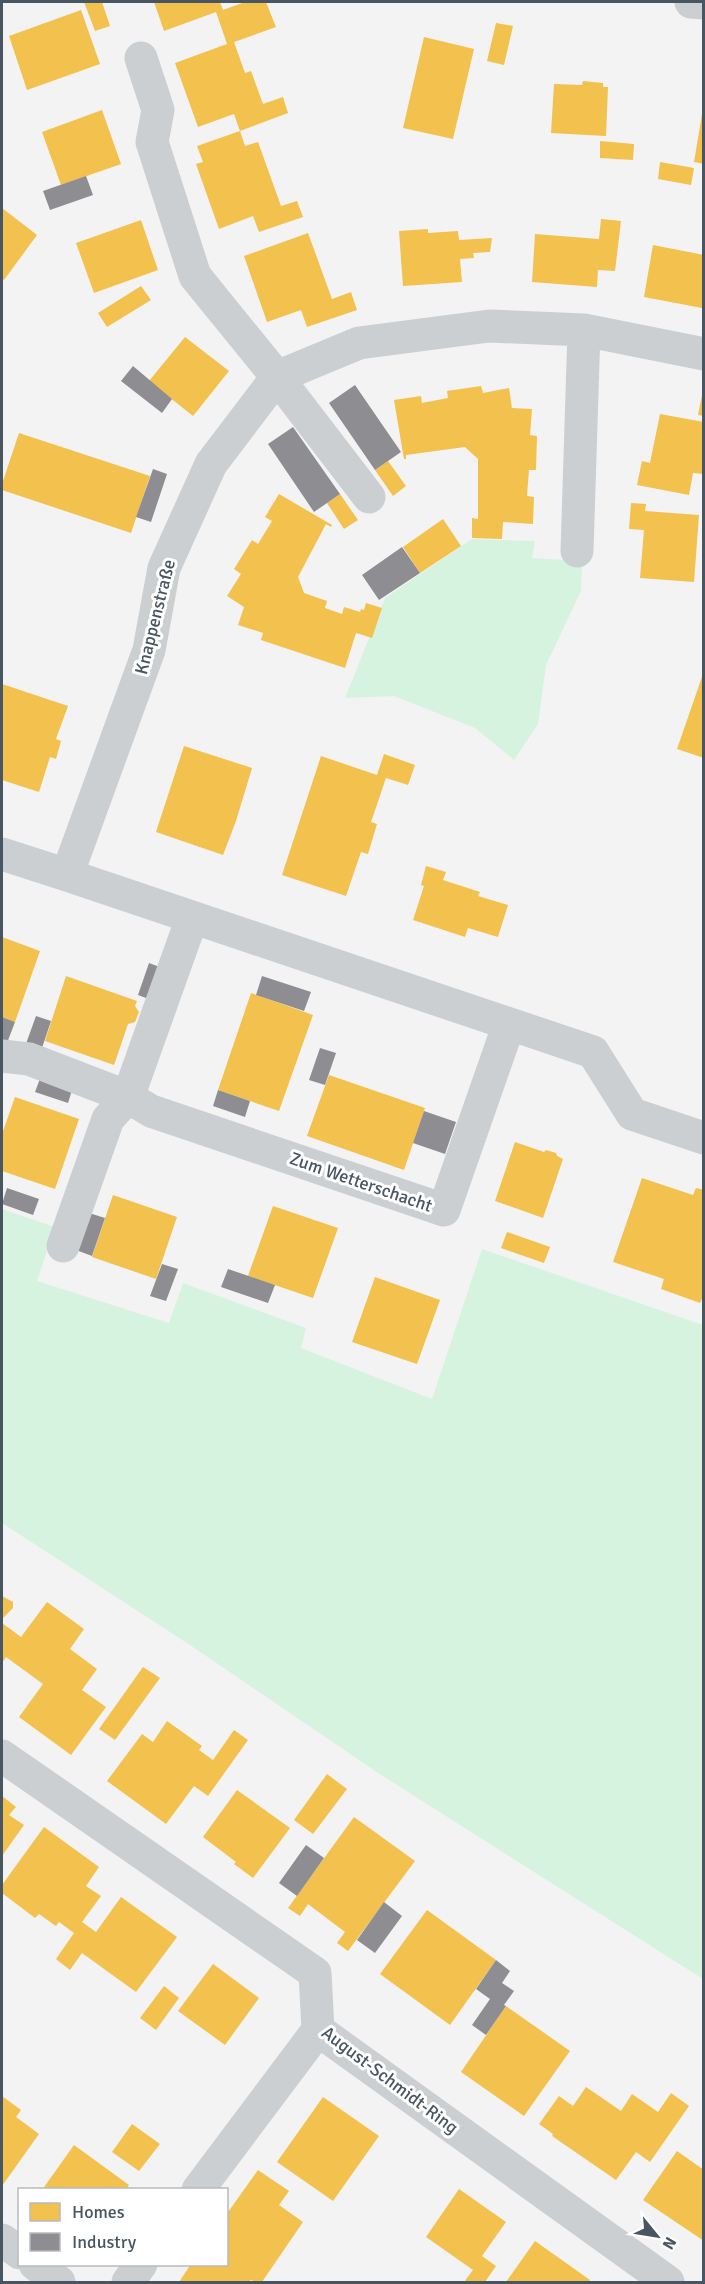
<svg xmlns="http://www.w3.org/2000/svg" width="705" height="2284" font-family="Signika,sans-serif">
  <rect width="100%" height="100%" fill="#f3f3f3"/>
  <!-- green -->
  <path fill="#d6f3e0" d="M472 539 535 541 532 558 582 561 581 591 546 665 538 724 514 760 475 728 394 696 345 698 385 598Z
    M2 1209 55 1227 37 1281 169 1323 183 1283 306 1328 301 1348 432 1399 482 1249 703 1325V1979L378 1773 190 1645 2 1523Z"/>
  <!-- homes -->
  <path fill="#f2c14e" d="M84 2H102L110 26 95 31Z
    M154 2H220L223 10 245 2H266L276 27 234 42 245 73 251 71 263 104 283 97 288 113 240 131 245 146 258 142 281 206 297 201 303 217 259 232 253 216 219 229 196 164 203 162 197 146 240 131 234 114 198 127 175 63 227 44 216 12 164 31Z
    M81 10 100 64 27 90 9 36Z
    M496 23 513 26 504 65 487 61Z
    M424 37 474 49 453 139 403 128Z
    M583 81 603 83V87H608L606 136 551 133 554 84 582 85Z
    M102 110 121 164 61 185 42 132Z
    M702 114H704V164L694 162Z
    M600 141 634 144 633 160 600 158Z
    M660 162 694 168 691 185 658 179Z
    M2 208 37 235 4 280 2 278Z
    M601 219 621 221 615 271 598 270 597 287 532 282 535 234 599 239Z
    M141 220 158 270 94 293 76 243Z
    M428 229V233L458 231 459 240 492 238 490 252 473 253 474 258 460 259 462 282 403 286 399 231Z
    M308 233 332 299 351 292 357 310 307 327 301 310 267 322 244 256Z
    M653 245 704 255 702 308 644 297Z
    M141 286 151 300 107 327 98 313Z
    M185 337 229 371 193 416 149 381Z
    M481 386 483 393 509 388 512 408 532 409 530 435 537 436 536 470H529L527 496 534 497 533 524 503 522 502 539 472 538V518L478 519V459L465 447 406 455V459H404L394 400 421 396 422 403 448 398 447 391Z
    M702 395H704V416L698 415Z
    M660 414 704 422V474L693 473 689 495 637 485 642 461 650 463Z
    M19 433 150 476 131 533 2 490V484Z
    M388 461 406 486 393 496 375 470Z
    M279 494 332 525 331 527 326 524 298 577 304 593 327 601 325 608 342 614 344 607 360 612 361 609 364 610 366 603 382 608 372 638 356 633 345 668 261 640 263 633 238 625 244 607 227 596 241 574 234 569 252 540 258 544 272 521 265 517Z
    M340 494 358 520 344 529 327 503Z
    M631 503 646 504 645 511 699 515 694 582 640 578 644 530 629 529Z
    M443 519 461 546 420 573 403 547Z
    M703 674H704V758L677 749Z
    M2 684 68 706 56 739 61 741 56 759 50 757 39 792 2 780Z
    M184 746 252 768 236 821 223 855 156 832Z
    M384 754 415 765 408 785 386 778 371 822 377 824 368 854 361 852 346 896 282 875 321 756 377 775Z
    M426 866 446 872 443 880 480 892 478 896 508 905 498 937 468 928 465 937 413 920 424 886 421 885Z
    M2 937 40 951 15 1022 2 1017Z
    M66 976 137 1001 135 1006 139 1012 135 1022 128 1024 114 1065 45 1041Z
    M251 993 313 1015 279 1111 218 1090Z
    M329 1075 425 1108 404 1170 307 1136Z
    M15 1097 79 1119 55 1189 2 1171V1134Z
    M515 1142 544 1152 546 1150 556 1153 557 1156 563 1159 543 1218 495 1201Z
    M642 1178 693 1195 696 1188 704 1190V1294L700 1303 661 1289 664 1279 613 1262Z
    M113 1195 177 1217 156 1279 92 1257Z
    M273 1206 338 1228 313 1298 248 1276Z
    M507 1232 550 1247 544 1263 501 1248Z
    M375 1277 440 1300 417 1364 352 1342Z
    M2 1596 13 1602V1608L2 1619Z
    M47 1602 84 1629 70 1649 97 1669 82 1690 106 1707 71 1755 19 1717 43 1684 6 1657 2 1663V1623L21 1637Z
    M143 1667 160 1678 115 1740 99 1729Z
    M167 1721 202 1746 199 1750 213 1760 234 1730 248 1740 208 1796 194 1786 166 1824 107 1781 142 1734 153 1742Z
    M327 1774 347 1789 313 1834 294 1820Z
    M237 1790 290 1828 253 1878 234 1864 236 1862 203 1837Z
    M2 1796 16 1807 9 1815 24 1825 2 1856Z
    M354 1817 415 1861 348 1951 337 1943 345 1932 308 1904 300 1916 288 1908Z
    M44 1827 99 1867 86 1886 101 1896 82 1922 96 1932 121 1897 177 1937 136 1992 82 1953 70 1970 56 1959 74 1933 59 1922 56 1926 39 1914 35 1918 2 1893V1885Z
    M427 1910 496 1960 450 2025 380 1974Z
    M213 1964 259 1998 225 2045 178 2011Z
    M164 1986 179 1998 156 2030 140 2018Z
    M506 2006 570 2051 524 2116 461 2072Z
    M586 2087 621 2111 632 2094 658 2112 671 2093 689 2106 650 2162 636 2152 616 2180 552 2136 553 2134 539 2124 559 2096 573 2106Z
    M2 2096 21 2110 16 2117 39 2134 2 2186Z
    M323 2097 379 2136 333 2201 277 2162Z
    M132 2124 160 2144 139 2171 112 2152Z
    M74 2145 129 2185 126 2190H42Z
    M677 2151 704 2170V2241L643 2200Z
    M258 2170 289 2191 279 2205 303 2222 262 2282H256L251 2280 249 2282H179L191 2264H226V2215Z
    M459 2189 506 2222 482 2256 496 2266 485 2282H464L473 2270 426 2237Z
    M535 2241 590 2280 589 2282H506Z"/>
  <!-- industry -->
  <path fill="#8d8d92" d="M86 176 93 195 50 210 43 191Z
    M133 366 172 399 162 413 121 381Z
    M355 385 401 452 375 470 329 403Z
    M293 427 340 494 314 512 268 444Z
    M153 469 167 474 151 522 136 517Z
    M402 547 420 573 379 600 362 575Z
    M149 963 165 969 154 1001 138 995Z
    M262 976 311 992 304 1011 256 995Z
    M36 1016 51 1021 39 1057 23 1052Z
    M2 1017 15 1022 4 1051 2 1050Z
    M320 1048 336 1053 325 1085 309 1080Z
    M41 1076 73 1087 68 1103 35 1092Z
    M218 1090 250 1101 245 1117 213 1106Z
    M424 1111 456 1122 445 1154 413 1143Z
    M7 1188 39 1199 33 1215 2 1204Z
    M89 1213 105 1218 92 1256 76 1250Z
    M162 1264 178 1269 166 1301 150 1296Z
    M228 1269 275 1285 268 1303 221 1287Z
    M306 1845 324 1858 297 1896 279 1883Z
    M384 1902 402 1916 375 1953 357 1940Z
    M496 1960 510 1971 502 1983 514 1991 504 2005 506 2006 486 2035 472 2025 490 1999 476 1989Z"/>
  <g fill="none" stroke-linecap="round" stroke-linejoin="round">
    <!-- minor -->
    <path stroke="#cccfd2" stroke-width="33" d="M691 2 704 3
      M141 58 158 110 152 142 195 276 277 377 369 497
      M577 551 584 330
      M2 854 67 875 593 1052 632 1114 704 1138
      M67 875 149 650 164 568 211 464 277 377 359 343 489 326 584 330 704 354
      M2 1056 29 1059 128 1097 192 918
      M63 1246 108 1119 128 1097 151 1111 444 1210 509 1024
      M2 1756 315 1973 318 2030 668 2282
      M198 2190 318 2030
      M2 2240 20 2253
      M35 2264 59 2282
      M128 2282 141 2264"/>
  </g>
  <g text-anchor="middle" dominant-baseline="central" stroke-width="6" stroke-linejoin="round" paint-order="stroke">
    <!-- street labels -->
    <g font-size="18" fill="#485661" stroke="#fff">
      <text transform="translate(155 617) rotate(-76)">Knappenstraße</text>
      <text transform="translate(361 1182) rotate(19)">Zum Wetterschacht</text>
      <text transform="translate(390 2080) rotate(37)">August-Schmidt-Ring</text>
    </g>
  </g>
  <!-- border -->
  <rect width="705" height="2284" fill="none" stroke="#485661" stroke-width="6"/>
  <!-- legend -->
  <rect x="18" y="2188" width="210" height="78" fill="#ffffff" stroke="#b6bbc0" stroke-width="1.5"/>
  <rect x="30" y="2203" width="30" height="18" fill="#f2c14e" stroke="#b6bbc0" stroke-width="1.5"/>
  <text x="72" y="2218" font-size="18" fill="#485661">Homes</text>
  <rect x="30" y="2233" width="30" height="18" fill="#8d8d92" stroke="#b6bbc0" stroke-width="1.5"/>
  <text x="72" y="2248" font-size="18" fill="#485661">Industry</text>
  <!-- north arrow -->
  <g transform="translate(657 2236) rotate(120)" stroke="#ffffff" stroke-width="4.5" paint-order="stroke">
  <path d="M0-4.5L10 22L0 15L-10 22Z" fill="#485661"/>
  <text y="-9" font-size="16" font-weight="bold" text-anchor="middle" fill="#485661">N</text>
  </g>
</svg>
